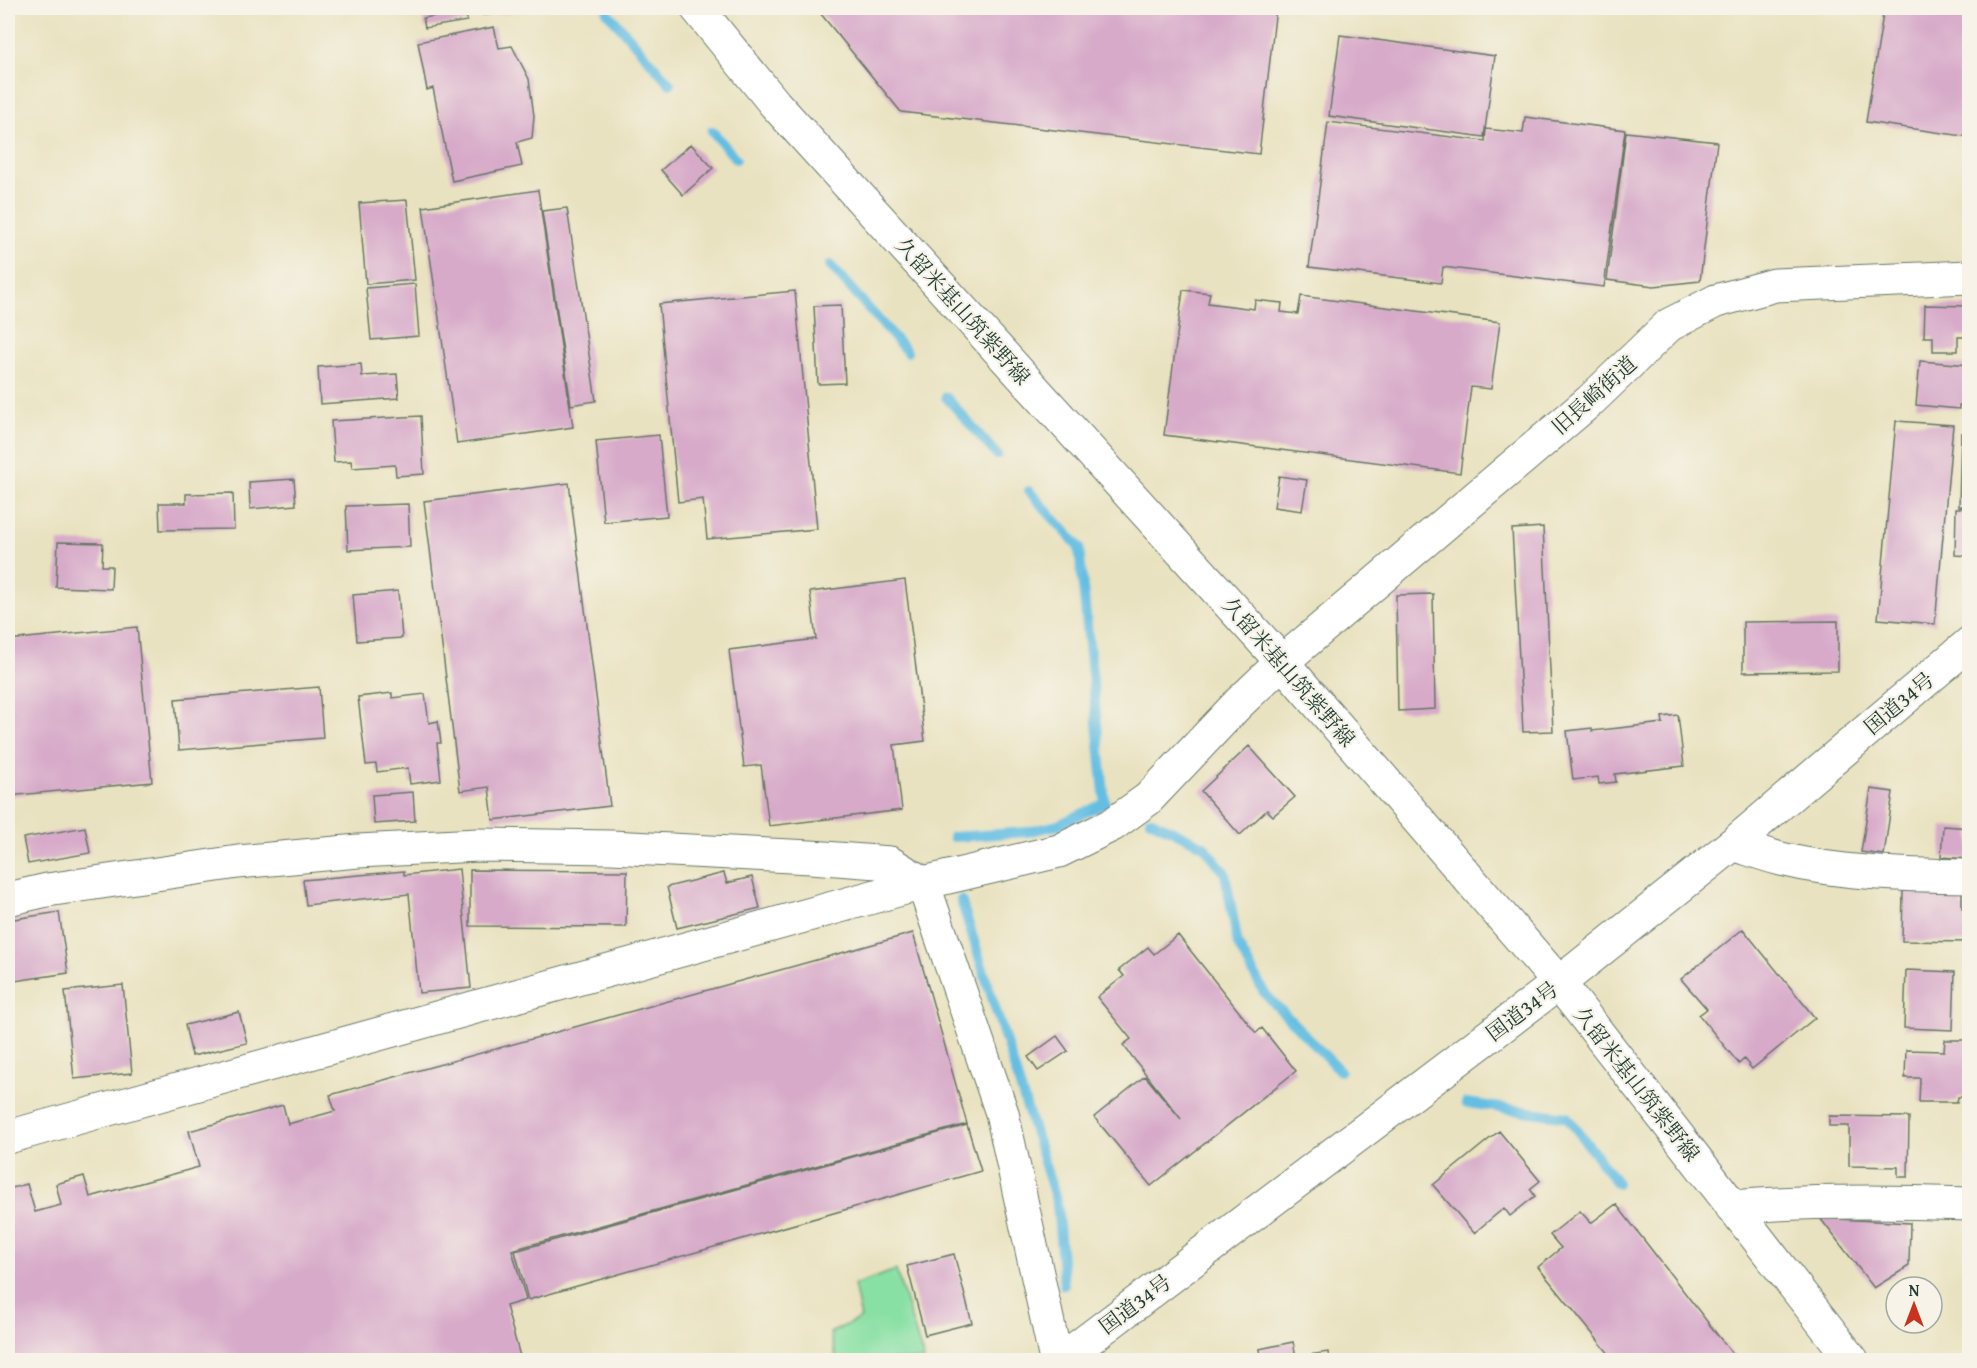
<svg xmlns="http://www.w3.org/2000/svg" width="1977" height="1368" font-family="'Gentium Book Plus','Noto Serif JP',serif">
  <rect width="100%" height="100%" fill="#f7f3e8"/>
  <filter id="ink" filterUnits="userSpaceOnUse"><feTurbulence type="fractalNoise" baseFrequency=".0167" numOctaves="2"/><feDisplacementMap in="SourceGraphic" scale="12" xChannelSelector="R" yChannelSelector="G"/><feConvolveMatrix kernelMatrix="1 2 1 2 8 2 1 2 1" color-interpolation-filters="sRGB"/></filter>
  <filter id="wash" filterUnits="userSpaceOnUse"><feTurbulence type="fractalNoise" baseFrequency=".008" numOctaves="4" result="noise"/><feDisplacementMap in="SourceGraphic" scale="24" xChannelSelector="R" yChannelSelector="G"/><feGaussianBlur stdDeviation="1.35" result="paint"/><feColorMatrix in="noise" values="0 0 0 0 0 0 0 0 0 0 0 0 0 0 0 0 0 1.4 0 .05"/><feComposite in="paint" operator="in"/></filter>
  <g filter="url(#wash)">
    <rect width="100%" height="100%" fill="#e9e2c0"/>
    <!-- green -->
    <path fill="#89e0a4" stroke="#548e6c" stroke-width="1.5" d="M896 1270 924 1360H837L830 1333 861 1318 854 1285Z"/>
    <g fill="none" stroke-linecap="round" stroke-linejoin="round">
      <!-- stream -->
      <path stroke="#64bee2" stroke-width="10" d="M607 12 670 84
        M712 131 736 159
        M830 265 907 352
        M946 397 997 455
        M1150 820 1204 846 1225 873 1238 945 1265 994 1340 1071
        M953 837 1028 832 1058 825 1105 803 1079 547 1029 491
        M961 900 1057 1203 1064 1285
        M1466 1103 1567 1117 1617 1183"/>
    </g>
    <g id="blocks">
      <!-- building -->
      <path fill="#d7aac9" d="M479 8H511L513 13 483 15Z
        M816 8H1276L1259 154 901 112Z
        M1884 8H1970V137L1866 122Z
        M466 11 467 21 425 28 423 18Z
        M494 27 499 48 512 46 529 79 534 116 532 138 517 142 522 166 452 181 433 88 427 90 418 42Z
        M1340 35 1495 56 1484 137 1329 116Z
        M1525 117 1625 130 1604 287 1443 267 1441 283 1309 267 1328 122 1485 141 1486 129 1523 133Z
        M1626 132 1717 142 1700 281 1654 286 1607 280Z
        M691 144 713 168 683 195 661 170Z
        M538 190 573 427 457 444 423 207Z
        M407 200 415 280 366 284 359 203Z
        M567 208 596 401 571 405 542 211Z
        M415 284 419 336 371 340 366 288Z
        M1183 290 1210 293 1208 303 1254 309 1255 300 1282 303 1281 312 1298 314 1301 296 1500 322 1491 389 1471 387 1460 473 1164 435Z
        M795 291 817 529 707 539 703 499 678 502 659 304Z
        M841 305 845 383 818 384 814 306Z
        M1925 305 1968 306 1967 337H1958V351H1933V337H1924Z
        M1920 361 1970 365 1966 406 1959 405V409L1916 405Z
        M361 364 362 376 397 374 399 398 320 404 318 367Z
        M421 416 424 474 396 476 395 465 352 468 351 461 334 462 331 421Z
        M1896 421 1953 425 1935 624 1878 619Z
        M1961 433H1970V507L1959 506Z
        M659 435 667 516 604 522 596 441Z
        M1279 476 1307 480 1302 511 1274 507Z
        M294 479 296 505 250 509 249 482Z
        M569 483 610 806 493 820 489 787 460 791 424 501Z
        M233 493 234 529 160 530 159 503H186V494Z
        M408 504 410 547 348 550 346 506Z
        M1956 508H1970V556L1955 555Z
        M1543 527 1553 731 1523 732 1512 529Z
        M58 542 103 543 102 566H112L111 589 56 587Z
        M905 580 925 741 894 745 902 810 769 826 761 765 744 767 729 650 816 639 810 592Z
        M398 591 402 638 357 641 353 595Z
        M1433 594 1435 709 1398 711 1396 595Z
        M1838 621V671L1743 672V622Z
        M137 627 152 782 8 796V640Z
        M319 687 323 738 179 750 175 699Z
        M392 693V698L425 694 429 723 438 721 441 743H437L441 780 410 784 408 768 377 772 376 764 366 765 358 697Z
        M1678 715 1684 766 1615 774 1616 782 1599 784 1598 777 1573 780 1567 731 1592 728V731L1663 723 1662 717Z
        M1249 746 1295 797 1273 816 1267 810 1240 835 1201 791Z
        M1871 789 1893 792 1884 855 1861 852Z
        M413 792 415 821 374 824 372 795Z
        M1943 826 1970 828V859L1941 857Z
        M85 827 90 853 28 864 23 838Z
        M459 869 471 988 419 993 409 894 306 905 303 880 404 871V875Z
        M470 870 627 871 626 927 470 926Z
        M724 873 727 883 752 877 760 908 677 928 667 887Z
        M1903 891 1962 892V908H1970V942L1902 941Z
        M59 912 68 973 8 982V920Z
        M1743 929 1815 1018 1752 1069 1744 1059 1739 1064 1699 1015 1707 1009 1681 979Z
        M913 933 967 1124 512 1250 526 1300 506 1306 521 1360H8V1189L27 1184 35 1212 61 1205 56 1184 84 1176 90 1197 199 1167 189 1131 283 1105 288 1124 335 1111 330 1095Z
        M1178 935 1256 1033 1262 1028 1296 1071 1151 1186 1094 1117 1145 1076 1181 1119 1123 1045 1131 1039 1097 997 1124 976 1119 970 1148 947 1154 954Z
        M1906 970 1955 972 1953 1030 1904 1028Z
        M123 985 132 1073 74 1079 65 991Z
        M239 1012 247 1043 192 1056 185 1025Z
        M1057 1036 1068 1051 1038 1071 1028 1057Z
        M1945 1040H1970V1097H1958L1957 1102H1919L1920 1078H1905L1906 1050 1944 1051Z
        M1829 1116 1909 1117 1908 1177H1898V1167L1849 1166V1126H1829Z
        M967 1125 981 1171 528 1300 515 1251Z
        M1499 1131 1540 1181 1530 1189 1535 1196 1510 1216 1504 1208 1474 1233 1433 1185Z
        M1616 1204 1737 1360H1614L1538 1267 1561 1248 1550 1235 1580 1211 1591 1223Z
        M1820 1218 1910 1223 1909 1266 1874 1288Z
        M954 1254 972 1323 925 1335 907 1266Z
        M1293 1342 1296 1357 1328 1352 1329 1360H1261L1259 1349Z"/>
    </g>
  </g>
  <g filter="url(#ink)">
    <use href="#blocks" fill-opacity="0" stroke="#667765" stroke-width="1.5"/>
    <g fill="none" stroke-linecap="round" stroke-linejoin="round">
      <!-- minor casing -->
      <g stroke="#667765" stroke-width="35">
        <path id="minor" d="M1733 844C1749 849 1765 855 1781 859 1842 874 1907 875 1970 876
          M8 899 47 890 238 862 358 851 478 845 611 847 811 857 890 863 923 883 1002 1113 1056 1360
          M8 1137 923 883 1059 851 1112 825 1148 799 1238 704 1282 662 1591 400 1669 325 1716 301 1775 285 1970 277
          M1732 1207C1811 1200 1890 1201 1970 1204"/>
      </g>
      <!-- primary casing -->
      <g stroke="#667765" stroke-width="35">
        <path id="primary" d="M697 8 775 104 1282 662 1559 983 1852 1360"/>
      </g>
      <!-- trunk casing -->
      <g stroke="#667765" stroke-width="35">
        <path id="trunk" d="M1061 1360 1559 983 1733 844 1970 643"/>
      </g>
      <!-- minor -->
      <use href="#minor" stroke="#fff" stroke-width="33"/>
      <!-- primary -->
      <use href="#primary" stroke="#fff" stroke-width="33"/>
      <!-- trunk -->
      <use href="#trunk" stroke="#fff" stroke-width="33"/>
    </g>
  </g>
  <g text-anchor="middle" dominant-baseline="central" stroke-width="4.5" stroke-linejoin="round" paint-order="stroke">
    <!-- street labels -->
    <g font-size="21" fill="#1f3d34" stroke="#f7f3e8">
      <text transform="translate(963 311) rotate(48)">久留米基山筑紫野線</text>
      <text transform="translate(1594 395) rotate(-42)">旧長崎街道</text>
      <text transform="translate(1289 672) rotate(49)">久留米基山筑紫野線</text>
      <text transform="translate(1899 703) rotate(-40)">国道34号</text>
      <text transform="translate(1522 1011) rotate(-37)">国道34号</text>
      <text transform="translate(1637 1084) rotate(52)">久留米基山筑紫野線</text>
      <text transform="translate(1135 1304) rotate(-37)">国道34号</text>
    </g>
  </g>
  <!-- margin -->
  <rect width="1977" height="1368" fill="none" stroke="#f7f3e8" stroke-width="30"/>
  <!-- north arrow -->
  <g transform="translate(1914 1305)"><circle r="28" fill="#f7f3e8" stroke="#a1aaa0" stroke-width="1.5"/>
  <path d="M0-4.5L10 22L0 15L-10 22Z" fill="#c8321e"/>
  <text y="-9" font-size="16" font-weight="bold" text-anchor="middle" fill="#1f3d34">N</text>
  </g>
</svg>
